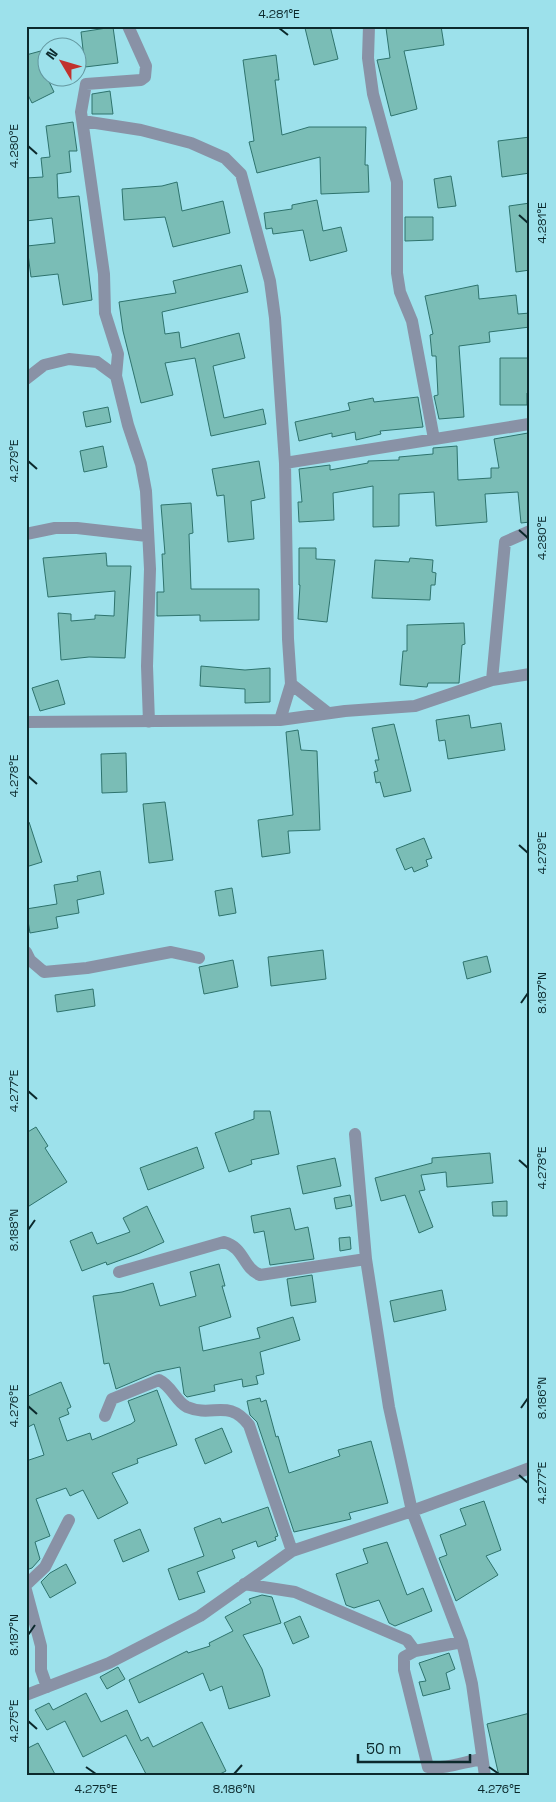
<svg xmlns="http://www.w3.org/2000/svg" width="556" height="1802" font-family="'Space Grotesk',sans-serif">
  <rect width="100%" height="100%" fill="#9de1eb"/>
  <!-- building -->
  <path fill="#7abdb6" stroke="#2e736d" d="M312 26H330L338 59 314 65 305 28Z
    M397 26H441L444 45 404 51 417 109 391 116 377 60 390 58 386 28Z
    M113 27 118 63 85 67 81 32Z
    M48 49V65L42 67 54 92 32 103 26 91V55Z
    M276 55 279 80H275L282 135 309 127H366L365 165H368L369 192 321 194 320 157 257 173 249 142 254 141 243 60Z
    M110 91 113 114H92V94Z
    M73 122 77 151H69L71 172 57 174 58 198 79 196 92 300 63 305 58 274 31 277 27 246 55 243 52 218 26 221V178L43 177 41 158 50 157 46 126Z
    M530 137V173L502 177 498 141Z
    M451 176 456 206 438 208 434 179Z
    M177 182 182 211 223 201 230 233 173 247 165 217 124 220 122 189 162 186Z
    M317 200 323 231 341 227 347 251 310 261 303 230 273 234 272 228 266 229 264 213 292 209V205Z
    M530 203V270L516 272 509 206Z
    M405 217H433V240L405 241Z
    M241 265 248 292 162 312 165 334 179 332 181 348 239 333 245 358 213 366 224 418 263 409 266 424 211 436 195 358 165 363 173 395 141 403 123 331 119 302 176 293 173 281Z
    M478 285 479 299 516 295 518 314 530 313V327L489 332 490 342 459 346 464 417 439 419 434 396 438 395 436 356H432L430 335 433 334 425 296Z
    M500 358H530V393H527V405H500Z
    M418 397 423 427 380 431 381 434 356 440 355 432 332 437V433L299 441 295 422 350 410 348 403 373 398 374 402Z
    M108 407 111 422 86 427 83 412Z
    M528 433 530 522 521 523 518 492 485 494 487 522 436 526 434 492 399 494V526L373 527V486L333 493 334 520 299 522 298 502H302L299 469 330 465V470L368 463V461L399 460V457L433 454V448L457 446 458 480 491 478V468H499L494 439Z
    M103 446 107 467 84 472 80 451Z
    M259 461 265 498 251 501 254 539 228 542 224 495 217 496 212 469Z
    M191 503 193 533 189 534 191 589H259V620L200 621V615L157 616V592H164L162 554H165L161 505Z
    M299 548H316V559L335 560 327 622 298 619 300 585H299Z
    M106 553 107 566H131L125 658 89 657 61 660 58 613 71 614V621L95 619V615L114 616 115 591 48 597 43 558Z
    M410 558 433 560 432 572 436 573 435 585H431L430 600 372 598 375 560 409 562Z
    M464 623 465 644 462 645 459 683H428L427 687 400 685 403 651H407V625Z
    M201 666 245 670 270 668V702L245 703V689L200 686Z
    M58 680 65 704 40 711 32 688Z
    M469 715 471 728 501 723 505 750 448 759 445 740 439 741 436 720Z
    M394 724 411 791 384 797 380 782 376 783 374 772 378 771 375 760H379L372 728Z
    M298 730 301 750 317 751 320 830 288 831 290 853 262 857 258 820 293 815 286 732Z
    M126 753 127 792 102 793 101 754Z
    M165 802 173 860 149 863 143 804Z
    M29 822 42 862 26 867V823Z
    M424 838 432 858 426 860 428 866 414 872 412 867 405 870 396 849Z
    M100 871 104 894 77 900 79 913 56 917 58 928 30 933 26 909 57 904 54 885 78 881 77 876Z
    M232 888 236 913 219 916 215 891Z
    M323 950 326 979 271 986 268 957Z
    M487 956 491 972 467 979 463 962Z
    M233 960 238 987 204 994 199 967Z
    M93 989 95 1006 57 1012 55 995Z
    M254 1111H270L279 1154 251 1160 252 1164 229 1172 215 1133 254 1119Z
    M36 1127 48 1146 45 1148 67 1182 26 1208V1133Z
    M197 1147 204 1168 148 1190 140 1168Z
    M490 1153 493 1183 447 1187 446 1172 421 1175 425 1190 419 1191 433 1227 419 1233 405 1195 381 1201 375 1178 432 1163V1158Z
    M335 1158 341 1186 303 1194 297 1166Z
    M350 1195 352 1206 336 1209 334 1198Z
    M507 1201V1216H493L492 1202Z
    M147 1206 164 1242 140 1253 107 1265 106 1262 82 1271 70 1241 92 1232 97 1244 130 1232 123 1218Z
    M290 1208 295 1230 308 1227 314 1259 270 1265 264 1231 254 1233 251 1216Z
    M350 1237 351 1249 340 1251 339 1238Z
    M219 1264 225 1286H222L231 1317 199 1327 203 1351 260 1338 257 1328 293 1317 300 1340 260 1352 264 1374 256 1376 258 1384 243 1387 242 1379 214 1385 215 1391 187 1397 184 1394 180 1367 156 1372 116 1389 109 1363 104 1364 93 1296 122 1292 153 1283 160 1306 196 1296 190 1272Z
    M312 1275 316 1302 291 1306 287 1279Z
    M442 1290 446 1310 394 1322 390 1301Z
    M61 1382 71 1407 67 1409 69 1414 59 1418 67 1441 90 1433 92 1440 131 1424 135 1421 128 1401 157 1390 177 1445 137 1459 138 1463 112 1473 128 1503 98 1519 83 1490 70 1496 66 1488 36 1499 50 1536 35 1542 40 1559 32 1568 26 1570V1461L44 1455 34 1424 26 1428V1397Z
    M260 1398 261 1402 266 1400 276 1437 278 1436 289 1473 340 1456 338 1450 371 1441 388 1503 349 1513 351 1519 294 1532 257 1422 250 1415 247 1401Z
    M222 1428 232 1452 205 1464 195 1439Z
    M484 1501 501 1550 486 1556 498 1575 456 1601 439 1558 447 1555 440 1535 466 1525 460 1509Z
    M268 1507 278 1536 275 1537 276 1540 258 1547 256 1541 232 1550 235 1558 197 1572 205 1592 179 1600 168 1569 204 1556 194 1528 220 1518 222 1523Z
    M140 1529 149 1551 123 1562 114 1540Z
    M387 1542 407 1595 423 1588 432 1611 395 1626 389 1623 379 1600 354 1608 346 1605 336 1574 368 1563 363 1549Z
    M66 1564 76 1583 50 1598 41 1582 50 1573Z
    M262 1595 272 1597 281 1623 243 1635 262 1669 270 1696 229 1709 222 1686 210 1691 203 1673 139 1703 129 1680 187 1651 188 1653 210 1646 209 1643 233 1631 225 1617 251 1603 249 1599Z
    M300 1616 309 1637 293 1644 284 1623Z
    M449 1653 455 1669 446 1673 450 1689 423 1696 419 1682 426 1681 419 1663Z
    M118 1667 125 1679 107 1689 100 1677Z
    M86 1693 101 1722 127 1710 141 1741 148 1737 153 1747 202 1722 226 1771 216 1776H147L126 1735 83 1757 65 1721 47 1730 35 1710 49 1703 53 1710Z
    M530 1713V1776H499L487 1724Z
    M38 1743 56 1776H26V1749Z"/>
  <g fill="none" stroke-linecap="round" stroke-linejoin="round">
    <!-- minor -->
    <path stroke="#8992a6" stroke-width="12" d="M128 26 146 66 145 77 141 80 86 84 81 112 104 274 105 313 118 354 116 376 128 425 141 464 146 491 150 569 147 666 149 722
      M369 26 368 58 373 94 397 182V273L400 292 412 321 434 439
      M83 121 141 130 191 143 225 158 241 174 270 281 275 318 285 463 288 639 291 684 280 720
      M26 379 44 365 69 359 97 362 116 376
      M285 463 529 424
      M26 534 55 528H77L147 536
      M492 680 505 542 530 531
      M291 684 328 713
      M26 722 280 720 345 711 415 706 492 680 530 674
      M26 952 30 960 44 972 87 968 171 952 199 958
      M355 1134 366 1259 389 1407 412 1511 462 1642 472 1684 485 1776
      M119 1272 224 1242C245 1248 242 1267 260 1275L366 1259
      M105 1416 112 1399 159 1380C172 1386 176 1402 187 1407 213 1418 228 1398 249 1425L292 1551
      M244 1584 295 1592 407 1640 415 1651
      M26 1585 45 1567 69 1520
      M26 1590 41 1646V1670L47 1687
      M462 1642 415 1651 404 1657V1670L428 1767C447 1769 463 1762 482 1759
      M26 1695 109 1663 200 1616 292 1551 412 1511 530 1468"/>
  </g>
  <!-- ticks -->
  <path fill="none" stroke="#0c292c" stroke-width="2" d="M279 28 288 35M28 146 37 154M519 215 528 223M28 461 37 469M519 530 528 538M28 776 37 784M519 845 528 853M521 1003 528 993M28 1091 37 1099M519 1160 528 1168M28 1230 35 1220M28 1406 37 1414M521 1408 528 1398M519 1475 528 1483M28 1635 35 1625M28 1721 37 1729M86 1767 96 1774M489 1767 499 1774M234 1774 242 1765"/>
  <!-- border -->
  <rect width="556" height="1802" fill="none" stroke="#9de1eb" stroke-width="55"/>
  <!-- north arrow -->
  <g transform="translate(62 62) rotate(308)"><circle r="24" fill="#9de1eb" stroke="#63979f"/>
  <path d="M0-4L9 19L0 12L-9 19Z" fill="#c1322d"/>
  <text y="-8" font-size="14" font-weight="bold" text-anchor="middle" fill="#0c292c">N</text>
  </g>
  <!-- scale -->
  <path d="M358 1754v8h112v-8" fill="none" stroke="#0c292c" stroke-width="2.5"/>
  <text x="366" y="1754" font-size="15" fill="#0c292c" stroke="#9de1eb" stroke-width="4" paint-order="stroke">50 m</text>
  <rect x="28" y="28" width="500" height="1746" fill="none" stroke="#0c292c" stroke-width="2"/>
  <g font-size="12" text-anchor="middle" fill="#0c292c">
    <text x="279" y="18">4.281°E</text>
    <text transform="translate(14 146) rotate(-90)" y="4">4.280°E</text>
    <text transform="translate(542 223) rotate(-90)" y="4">4.281°E</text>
    <text transform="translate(14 461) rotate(-90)" y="4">4.279°E</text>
    <text transform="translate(542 538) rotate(-90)" y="4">4.280°E</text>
    <text transform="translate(14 776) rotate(-90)" y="4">4.278°E</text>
    <text transform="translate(542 853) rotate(-90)" y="4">4.279°E</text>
    <text transform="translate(542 993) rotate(-90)" y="4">8.187°N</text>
    <text transform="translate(14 1091) rotate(-90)" y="4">4.277°E</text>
    <text transform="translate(542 1168) rotate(-90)" y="4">4.278°E</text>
    <text transform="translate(14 1230) rotate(-90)" y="4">8.188°N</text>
    <text transform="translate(542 1398) rotate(-90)" y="4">8.186°N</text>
    <text transform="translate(14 1406) rotate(-90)" y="4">4.276°E</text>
    <text transform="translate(542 1483) rotate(-90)" y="4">4.277°E</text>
    <text transform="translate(14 1635) rotate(-90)" y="4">8.187°N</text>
    <text transform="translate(14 1721) rotate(-90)" y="4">4.275°E</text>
    <text x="96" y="1793">4.275°E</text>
    <text x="234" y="1793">8.186°N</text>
    <text x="499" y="1793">4.276°E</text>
  </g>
</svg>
